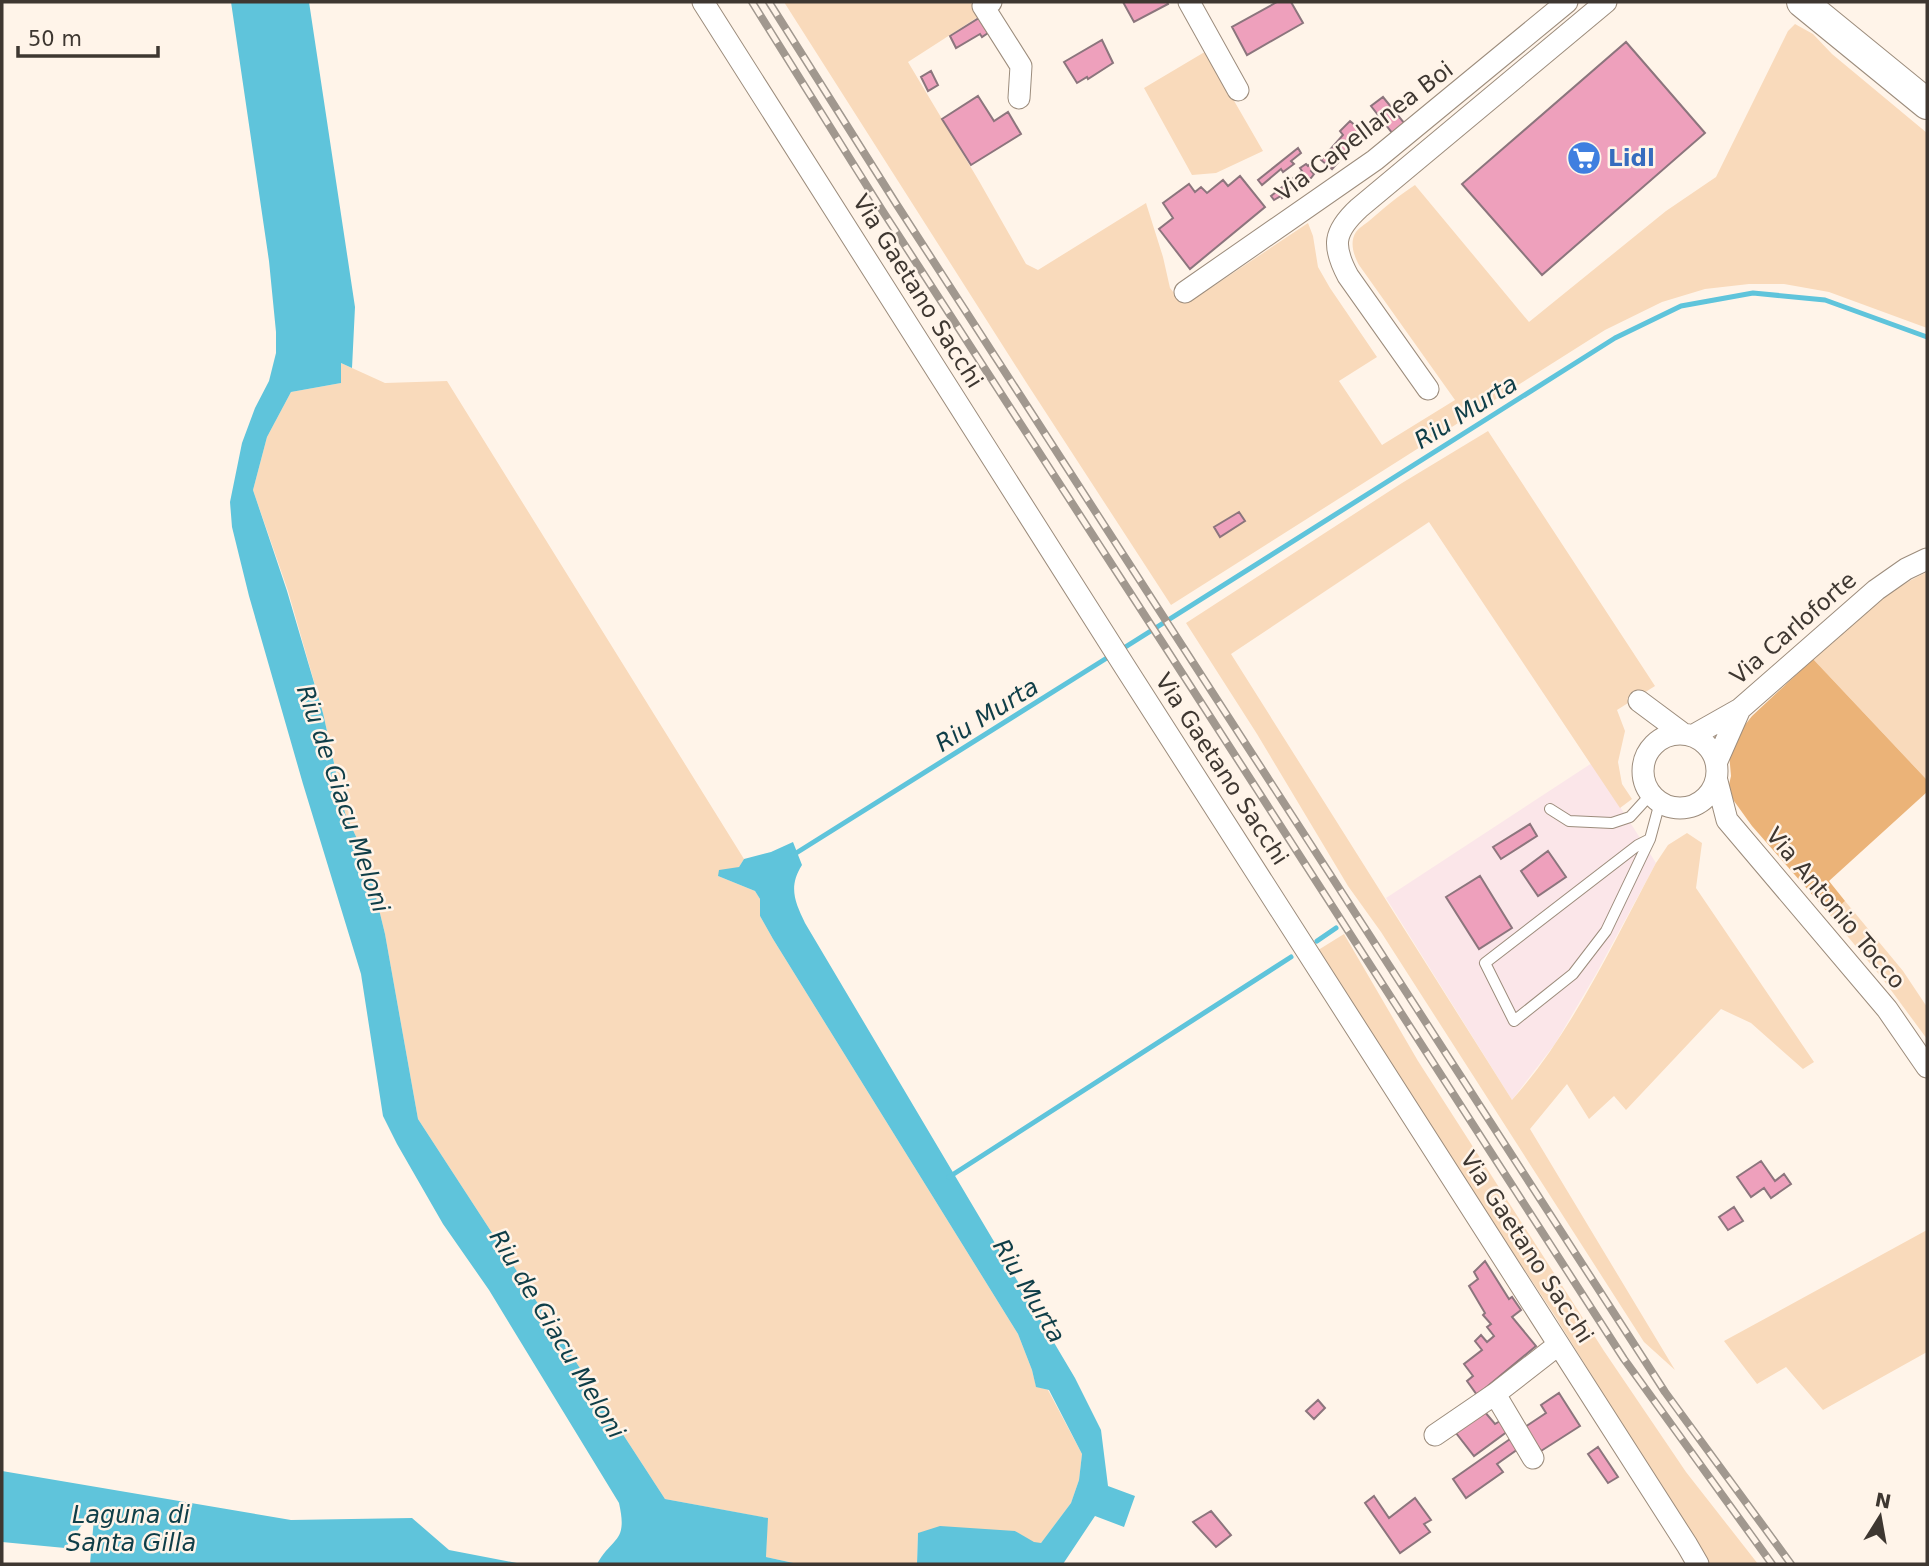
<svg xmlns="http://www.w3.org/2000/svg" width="1929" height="1566" font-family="'DejaVu Sans',sans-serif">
  <rect width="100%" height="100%" fill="#fff4e9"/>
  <!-- industrial -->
  <path fill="#fbe6e9" d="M1592 763 1656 863 1596 974 1555 1044 1512 1100 1386 898Z"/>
  <!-- green -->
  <path fill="#f9dabb" d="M784 2H973L971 3 981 15 908 62 979 181 1026 264 1038 270 1146 203 1163 257 1170 288 1182 303 1212 287 1308 223 1313 236 1318 267 1330 288 1377 357 1339 381 1382 445 1455 400 1359 265C1354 256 1349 242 1356 232 1359 228 1365 224 1369 221 1384 208 1398 196 1415 185L1529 322 1666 211 1716 177 1788 31 1795 24 1813 34 1832 54 1927 133V328L1829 292 1784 284H1749L1705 289 1662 302 1605 330 1171 605 1026 382Z
    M1208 50 1229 92 1263 151 1216 173 1192 175 1144 88Z
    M341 363 385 383 447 381 744 859 739 867 718 876 755 891 760 899V916L773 939 1018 1334 1032 1370 1036 1386 1048 1390 1082 1454 1079 1480 1071 1503 1041 1543H1034L1015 1531 918 1533 917 1564H798L766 1557 767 1518 665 1499 418 1119 385 934 367 860 345 813 323 713 288 591 253 490 267 437 291 392 341 383Z
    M1488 431 1655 686 1617 710 1625 731 1618 762 1622 784 1632 799 1620 808 1429 522 1231 654 1512 1100C1572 1033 1614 941 1656 863L1668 845 1687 833 1702 843 1696 888 1814 1062 1803 1069 1751 1023 1721 1009 1626 1110 1614 1096 1589 1119 1567 1084 1530 1129 1675 1370 1644 1342 1381 932 1348 886 1257 734 1186 623 1402 483Z
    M1927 572V780L1813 659C1848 627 1883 592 1927 572Z
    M1845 901 1903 971 1927 1007V1039L1882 978 1830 915Z
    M1344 934 1418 1061 1604 1351 1686 1472 1758 1564H1708L1555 1316 1315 952Z
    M1927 1230V1352L1823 1410 1786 1367 1757 1384 1724 1341Z"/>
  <!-- forest -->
  <path fill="#ebb378" d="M1813 659 1927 780V792L1829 881 1845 901 1830 915 1752 826 1734 801 1728 789 1731 776 1729 753 1733 740 1752 716Z"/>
  <!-- water -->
  <path fill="#5fc4db" d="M231 2H309L355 307 352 368 341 363V383L291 392 267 437 253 490 287 591 323 713 345 813 367 860 385 934 418 1119 665 1499 768 1518 766 1557 798 1564H597C613 1536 628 1543 619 1503L489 1290 443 1224 397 1144 383 1116 361 974 303 784 249 596 232 527 230 502 242 443 255 408 269 381 276 353V332L269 261Z
    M793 842 802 865C788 887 795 902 805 923L1075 1378 1101 1430 1108 1486 1135 1496 1124 1527 1095 1516 1063 1564H917L918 1533 940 1526 1015 1531 1034 1542 1041 1543 1071 1503 1079 1480 1082 1454 1049 1390 1036 1387 1032 1370 1018 1334 773 939 760 916V899L755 891 718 876 719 870 739 867 744 859 771 852Z
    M2 1471 291 1520 412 1518 449 1550 522 1564H90L95 1507 65 1548 2 1542Z"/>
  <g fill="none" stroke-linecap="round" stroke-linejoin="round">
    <!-- stream -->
    <path stroke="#5fc4db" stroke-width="5" d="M1119 651 1615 338 1681 306 1753 293 1825 300 1927 337
      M793 855 1110 656
      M1317 941 1336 928
      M949 1177 1291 957"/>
  </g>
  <!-- building -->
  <path fill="#eea0bc" stroke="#8c757d" stroke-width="2" d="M1123 2H1167L1168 4 1134 22Z
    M1277 2H1291L1303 23 1247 55 1232 27Z
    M979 18 988 33 982 37 980 34 956 48 950 36Z
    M1102 40 1113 63 1088 79 1087 77 1077 83 1064 62Z
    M1626 42 1705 133 1542 275 1462 184Z
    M931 71 938 85 928 91 921 77Z
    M978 96 994 121 1008 112 1021 134 971 165 942 119Z
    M1383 97 1405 124 1393 134 1371 106Z
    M1350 121 1364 133 1332 169 1321 160 1343 135 1340 131Z
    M1298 148 1301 153 1291 161 1294 164 1283 172 1281 169 1262 185 1258 180Z
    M1306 164 1308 166 1310 164 1313 169 1311 171 1314 174 1311 178 1307 180 1304 177 1283 194 1284 196 1282 198 1281 196 1274 200 1271 196 1302 171 1300 168Z
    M1240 176 1265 207 1190 269 1159 229 1173 218 1163 203 1189 184 1195 192 1201 187 1207 193 1223 180 1228 186Z
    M1239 512 1245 521 1220 537 1214 527Z
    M1530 824 1537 836 1501 859 1493 847Z
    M1548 851 1566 877 1538 896 1521 871Z
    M1480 876 1512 928 1479 949 1446 897Z
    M1761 1161 1775 1181 1784 1174 1791 1184 1771 1198 1764 1188 1751 1197 1737 1177Z
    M1734 1207 1743 1221 1728 1230 1719 1217Z
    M1485 1261 1509 1299 1512 1297 1521 1310 1512 1317 1536 1346 1477 1395 1467 1381 1473 1376 1464 1364 1482 1350 1475 1341 1481 1335 1487 1342 1494 1336 1487 1327 1491 1324 1483 1315 1485 1313 1469 1286 1478 1279 1474 1272Z
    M1559 1393 1580 1426 1541 1451 1525 1427 1546 1413 1541 1405Z
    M1318 1400 1325 1408 1314 1419 1306 1411Z
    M1484 1411 1495 1424 1500 1421 1508 1431 1474 1456 1456 1433Z
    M1510 1439 1518 1449 1497 1464 1503 1472 1466 1498 1453 1479Z
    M1598 1447 1618 1477 1608 1483 1588 1454Z
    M1374 1496 1389 1518 1415 1498 1431 1520 1424 1524 1430 1532 1400 1553 1365 1503Z
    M1211 1511 1231 1535 1216 1547 1193 1522Z"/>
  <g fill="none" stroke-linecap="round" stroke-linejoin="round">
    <!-- lane casing -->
    <g stroke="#9c8c7c" stroke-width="12">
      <path id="lane" d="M1550 809 1569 821 1612 823 1630 817 1651 794
        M1650 839 1638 845 1485 963 1514 1021 1573 974 1606 931 1650 839 1660 802"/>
    </g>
    <!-- street casing -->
    <g stroke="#9c8c7c" stroke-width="23">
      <path id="street" d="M703 2 1125 667 1687 1545 1698 1564
        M991 2 983 6 1021 66 1019 98
        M1189 2 1238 90
        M1185 292 1375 160 1567 2
        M1428 389 1348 276C1332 246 1333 232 1359 208L1606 2
        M1639 701 1682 733
        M1643 771a37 37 0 1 1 74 0a37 37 0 1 1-74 0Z
        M1694 735 1740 709 1876 590 1906 569 1927 559
        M1717 761 1740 709
        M1717 781 1727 820 1887 1009 1927 1067
        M1495 1394 1533 1458
        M1435 1435 1495 1394 1558 1345"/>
    </g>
    <!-- secondary casing -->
    <g stroke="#9c8c7c" stroke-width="32">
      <path id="secondary" d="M1802 2 1927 104"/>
    </g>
    <!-- lane -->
    <use href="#lane" stroke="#fff" stroke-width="10"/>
    <!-- street -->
    <use href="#street" stroke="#fff" stroke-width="21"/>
    <!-- secondary -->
    <use href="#secondary" stroke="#fff" stroke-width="30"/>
    <!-- rail casing -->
    <g stroke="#a1988f" stroke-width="8">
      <path id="rail" d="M752 2 882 210 1162 642 1624 1359 1772 1564
        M769 2 897 205 1665 1392 1791 1564"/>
    </g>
    <!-- rail -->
    <use href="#rail" stroke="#fff4e9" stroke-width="5" stroke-dasharray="16" stroke-linecap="butt"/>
  </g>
  <!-- icons -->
  <defs>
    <g id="supermarket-disc" transform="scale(1.75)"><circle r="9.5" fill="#3f7fe0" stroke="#fff4e9"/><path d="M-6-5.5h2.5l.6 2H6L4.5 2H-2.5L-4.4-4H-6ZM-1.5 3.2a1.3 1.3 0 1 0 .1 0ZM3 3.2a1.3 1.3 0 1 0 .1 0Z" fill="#fff"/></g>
  </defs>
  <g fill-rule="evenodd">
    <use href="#supermarket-disc" x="1584" y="158"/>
  </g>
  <g text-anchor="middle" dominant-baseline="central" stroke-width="5" stroke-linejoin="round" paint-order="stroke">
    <!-- street labels -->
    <g font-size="23" fill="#3e3731" stroke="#fff4e9">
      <text transform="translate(1364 131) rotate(-37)">Via Capellanea Boi</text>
      <text transform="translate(918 291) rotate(58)">Via Gaetano Sacchi</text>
      <text transform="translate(1793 628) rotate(-41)">Via Carloforte</text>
      <text transform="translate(1222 769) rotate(57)">Via Gaetano Sacchi</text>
      <text transform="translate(1836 908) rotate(50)">Via Antonio Tocco</text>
      <text transform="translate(1527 1247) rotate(57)">Via Gaetano Sacchi</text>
    </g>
    <!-- shop labels -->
    <g font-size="23" font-weight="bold" fill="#366cbe" stroke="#fff4e9" text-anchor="start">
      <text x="1608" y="158">Lidl</text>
    </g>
    <!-- water labels -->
    <g font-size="24" font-style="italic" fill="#0f3e48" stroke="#fff4e9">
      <text transform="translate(1466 412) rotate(-32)">Riu Murta</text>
      <text transform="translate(987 715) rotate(-32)">Riu Murta</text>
      <text transform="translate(343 799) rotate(71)">Riu de Giacu Meloni</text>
      <text transform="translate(1029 1291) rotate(59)">Riu Murta</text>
      <text transform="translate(557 1334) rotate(59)">Riu de Giacu Meloni</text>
      <text x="131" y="1515">Laguna di<tspan x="131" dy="28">Santa Gilla</tspan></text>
    </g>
  </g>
  <!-- border -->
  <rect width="1929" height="1566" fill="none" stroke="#3e3731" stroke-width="7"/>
  <!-- north arrow -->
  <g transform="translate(1880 1517) rotate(11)" stroke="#fff4e9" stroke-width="5" paint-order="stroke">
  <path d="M0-5L12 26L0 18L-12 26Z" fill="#3e3731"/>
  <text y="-10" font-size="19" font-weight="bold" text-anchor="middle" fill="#3e3731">N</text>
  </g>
  <!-- scale -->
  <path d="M18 46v10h140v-10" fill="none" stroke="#3e3731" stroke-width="3.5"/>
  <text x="28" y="46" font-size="21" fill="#3e3731" stroke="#fff4e9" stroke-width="5" paint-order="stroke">50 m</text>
</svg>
